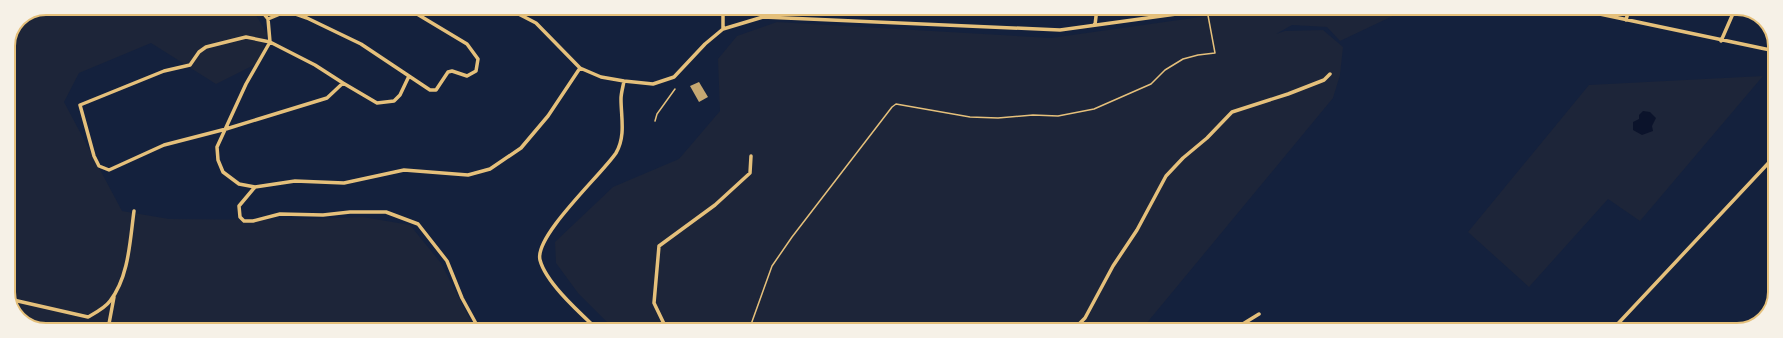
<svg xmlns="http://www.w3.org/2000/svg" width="1783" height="338" font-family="'Noto Serif',serif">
  <rect width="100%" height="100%" fill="#14213d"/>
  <!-- green -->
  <path fill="#1d2539" d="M46 8H252L267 34 260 62 216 84 151 43 79 73 64 102 122 211 169 219 281 220 363 217 410 225 441 263 475 329H39L19 319 8 297V46L19 19Z
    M1264 8 1465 9 1397 14 1340 41 1327 27 1292 25 1276 34 1285 31 1323 30 1343 47 1340 75 1333 98 1141 330H612L611 326 578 293 556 263 555 242 613 187 679 159 720 111 718 59 737 36 777 22 1051 38Z
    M1763 76 1640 221 1608 199 1529 287 1468 232 1589 85Z"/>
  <!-- water -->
  <path fill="#0b132b" d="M1643 111 1650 112 1656 118 1652 126 1653 131 1642 135 1633 130V122L1639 119V115Z"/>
  <!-- building -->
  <path fill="#c6a872" d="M699 82 708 97 699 102 690 86Z"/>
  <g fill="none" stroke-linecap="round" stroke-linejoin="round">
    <!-- service -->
    <path stroke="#e5c07b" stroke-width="1.5" d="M655 121 657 114 675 89
      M749 330 772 266 792 237 892 107 896 104 970 117 998 118 1033 115 1058 116 1094 109 1151 84 1165 70 1183 59 1198 55 1215 53 1207 10"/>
    <!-- minor -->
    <path stroke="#e5c07b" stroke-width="3.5" d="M259 8 268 19 270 42 246 84 217 147 218 160 223 172 239 184 255 187 295 181 344 183 404 170 468 175 490 169 521 148 548 116 580 68
      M507 8 536 23 580 68 601 77 624 81 653 84 674 77 705 44 723 29 763 17 1060 30 1220 8
      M1576 9 1775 51
      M268 19 280 14 290 12 307 18 361 44 430 90H436L448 72 452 71 467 76 476 71 478 59 467 44 407 8
      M1626 20 1629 9
      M1095 25 1097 8
      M723 29V8
      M1721 41 1735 9
      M343 83 327 98 226 129 164 145 109 170 99 166 94 156 80 105 164 71 190 65 199 52 206 47 246 37 270 42 315 65 343 83 377 103 394 101 400 95 409 76
      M255 187 239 206 240 217 244 221H253L280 214 323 215 350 212H386L418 224 447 261 462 298 479 329
      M9 299 88 317C95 313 105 308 110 301 129 277 130 240 134 211
      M108 329 114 297
      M598 330C580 313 546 283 540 260 534 236 602 174 616 153 626 136 621 117 621 99 621 93 623 87 624 81
      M667 330 654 303 659 246 715 205 750 173 751 156
      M1001 330 1022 326 1038 330
      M1065 330 1075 328 1085 318 1113 266 1137 230 1166 176 1183 158 1207 138 1232 112 1288 94 1324 80 1330 74
      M1233 330 1259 314
      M1612 330 1775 156"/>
  </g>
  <!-- crop -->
  <path d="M0 0H1783V338H0ZM46 15H1737A31 31 0 0 1 1768 46V292A31 31 0 0 1 1737 323H46A31 31 0 0 1 15 292V46A31 31 0 0 1 46 15Z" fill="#f6f1e7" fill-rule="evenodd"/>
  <path fill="none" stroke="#e5c07b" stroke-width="2" d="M46 15H1737A31 31 0 0 1 1768 46V292A31 31 0 0 1 1737 323H46A31 31 0 0 1 15 292V46A31 31 0 0 1 46 15Z"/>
</svg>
